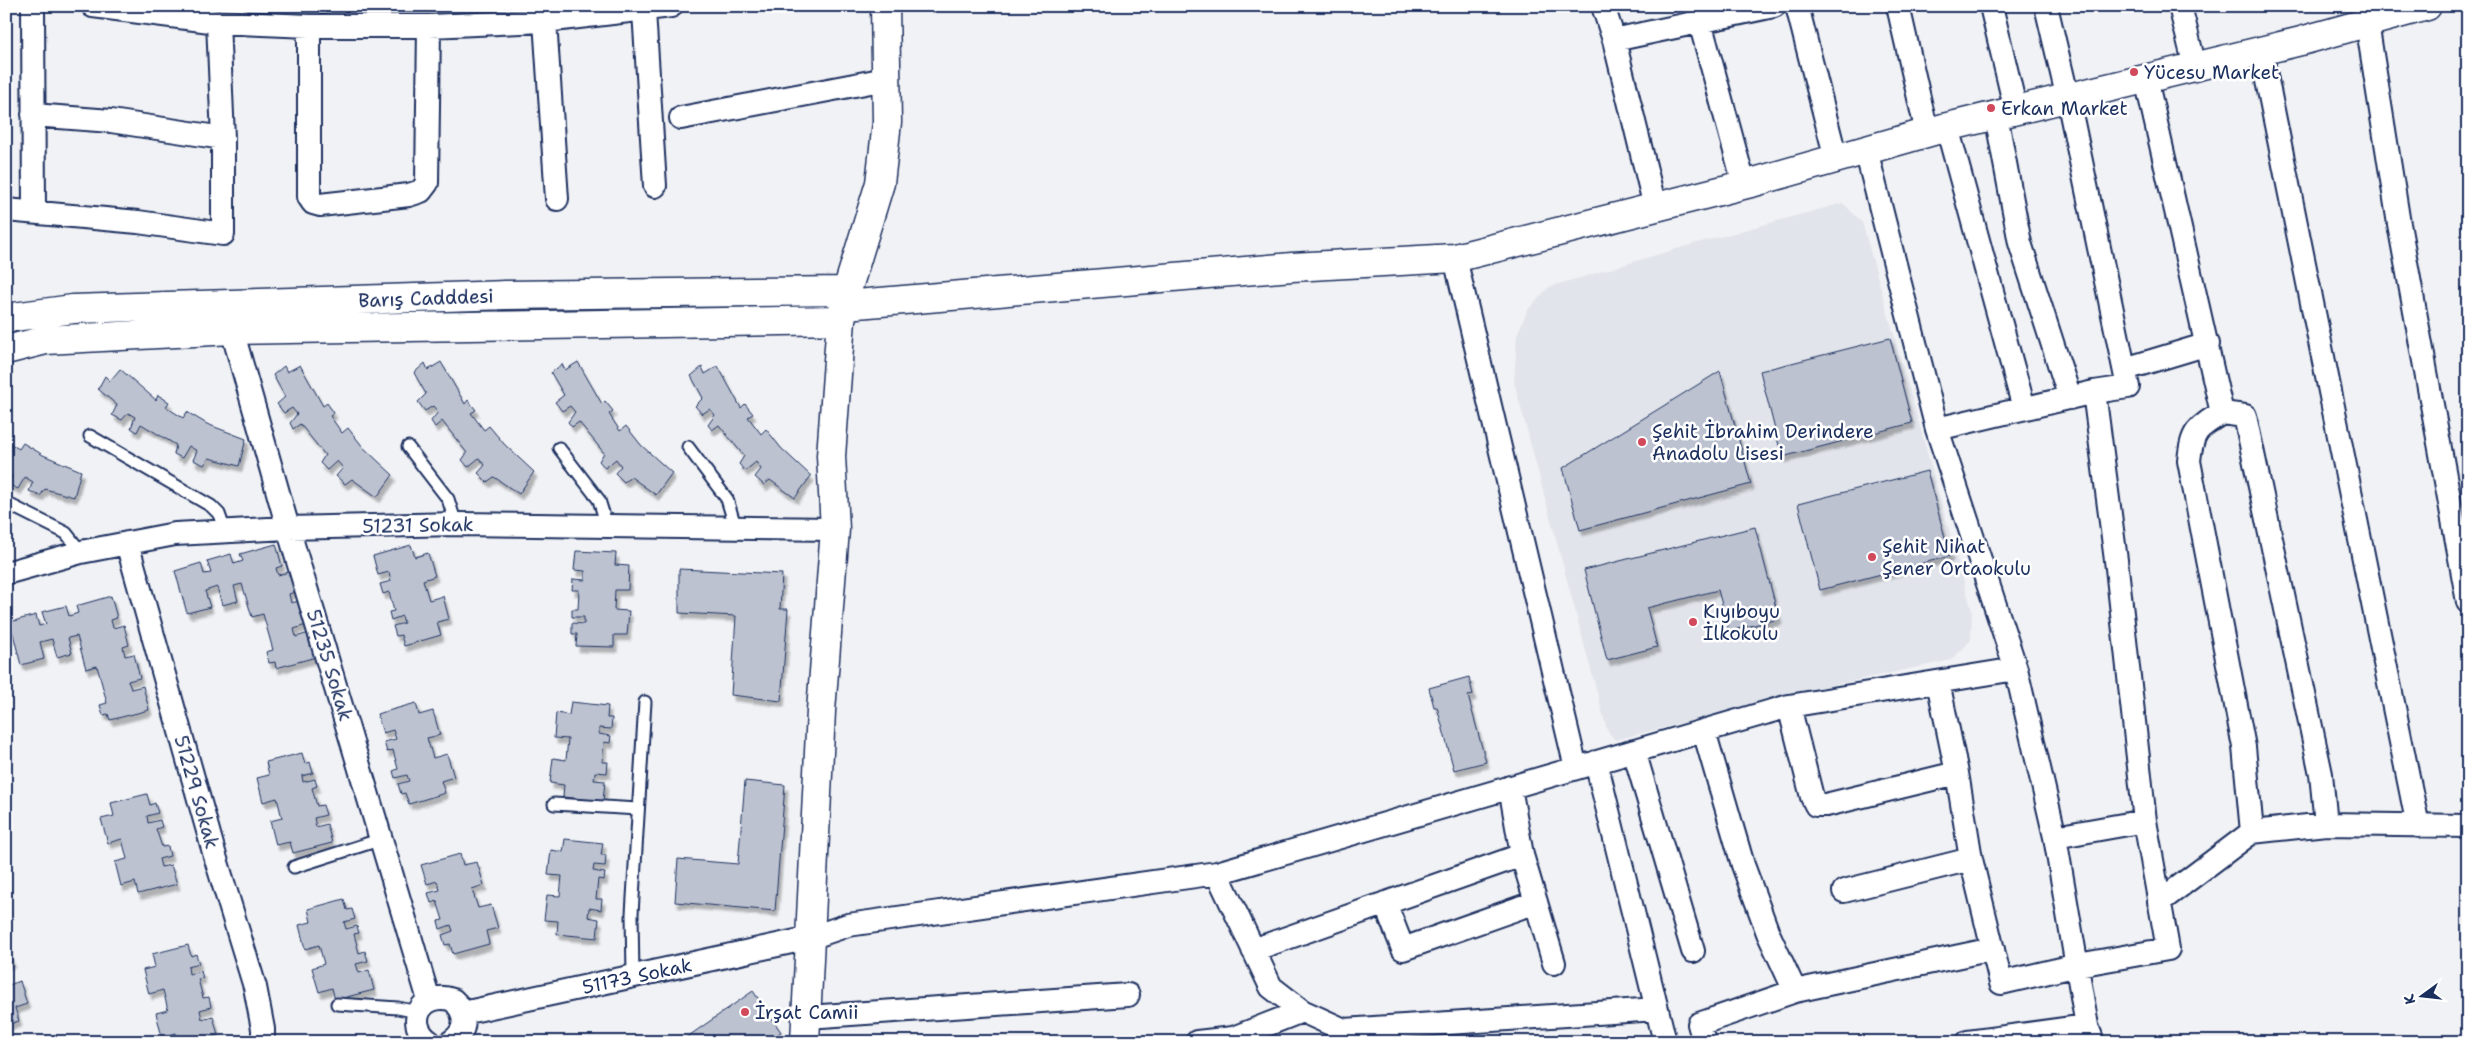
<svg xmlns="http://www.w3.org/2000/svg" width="2474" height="1048" font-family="'Shantell Sans',sans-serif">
  <defs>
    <filter id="shadow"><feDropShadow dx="3" dy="5.5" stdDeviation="1" flood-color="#0004"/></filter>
  </defs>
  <rect width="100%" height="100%" fill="#f1f2f5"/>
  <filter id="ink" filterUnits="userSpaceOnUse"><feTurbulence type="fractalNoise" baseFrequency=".02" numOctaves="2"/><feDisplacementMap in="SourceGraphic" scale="10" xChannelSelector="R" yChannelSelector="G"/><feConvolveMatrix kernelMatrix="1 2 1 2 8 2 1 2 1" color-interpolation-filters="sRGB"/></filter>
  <g filter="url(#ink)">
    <!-- built -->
    <path fill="#e1e4ea" d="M1843 203 1862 222 1972 611 1971 640 1952 660 1824 687 1615 740 1607 730 1514 382 1517 335 1527 311 1549 287 1697 243Z"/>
    <!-- building -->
    <path fill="#bcc2d0" stroke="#1b2f5e" filter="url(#shadow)" d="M1890 338 1912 423 1782 457 1760 371Z
      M441 362 465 404 468 400 476 410 471 413 484 430 489 426 504 444 534 472 519 494 494 477 487 482 478 473 485 465 479 458 468 467 462 460 467 453 442 421 435 427 431 421 438 412 433 406 425 411 418 402 426 394 414 373 425 363 428 370Z
      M578 362 602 404 605 401 613 411 609 414 620 431 626 426 641 445 672 473 656 495 631 477 624 482 615 473 621 466 616 459 605 468 599 461 604 453 579 422 572 427 568 422 575 412 570 406 562 411 555 402 564 395 551 373 562 364 565 370Z
      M300 365 323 406 327 403 334 413 330 416 342 433 348 428 363 447 393 475 377 497 352 479 345 484 336 476 343 468 337 461 327 470 320 463 325 455 300 424 293 429 290 423 297 414 292 408 284 413 277 404 285 397 273 375 284 366 287 372Z
      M718 366 741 408 745 404 753 414 748 417 761 434 766 429 781 448 811 476 795 498 770 480 764 485 755 477 761 469 756 462 745 471 739 464 744 456 719 425 712 430 708 425 715 415 710 409 702 414 695 406 703 398 691 376 702 367 705 374Z
      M120 369 156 400 158 395 169 402 166 407 183 418 187 412 207 424 246 439 239 466 209 458 204 465 193 460 197 451 189 446 182 458 174 454 176 445 141 424 137 432 131 428 135 417 128 413 122 420 112 415 117 405 98 389 105 376 110 381Z
      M1720 371 1751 484 1580 530 1563 468Z
      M6 441 19 449 23 443 43 455 81 471 74 497 45 489 40 496 29 491 33 482 25 477 18 489 10 485 12 476 6 473Z
      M1927 471 1950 556 1820 590 1798 504Z
      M1755 527 1779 619 1729 631 1718 590 1647 608 1657 647 1607 660 1584 570Z
      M276 544 282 566 276 568 278 575 289 572 295 592 289 594 291 603 299 601 306 625 294 629 296 637 309 633 316 657 276 668 275 662 269 663 266 652 273 650 263 614 252 617 242 584 234 586 238 601 222 605 217 587 205 591 210 607 187 613 175 571 201 563 204 574 211 573 207 561 231 554 234 564 243 561 240 554Z
      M411 545 415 557 428 553 435 576 423 580 429 600 443 596 449 619 437 622 441 635 404 646 401 635 396 636 393 626 404 623 402 616 391 620 389 612 394 611 389 592 383 594 380 584 391 581 389 572 378 575 373 556Z
      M576 551 616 553 615 565 629 566 628 590H615L614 610 629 611 627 635H614V647L576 646 577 634H572V623L584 624V617H572V609H578L579 590H572L573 579 585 580V571L574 570Z
      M679 569 782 574 780 609H788L781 701 731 695 736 616 679 613Z
      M111 596 117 618 111 620 113 628 124 625 129 645 123 647 125 656 134 654 140 678 128 681 131 689 143 686 149 710 110 720 108 714 103 715 100 705 107 703 97 666 86 669 77 636 68 638 72 653 57 657 52 639 40 642 44 659 21 665 10 622 36 615 39 626 46 624 42 612 66 606 69 616 78 613 76 606Z
      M1469 677 1473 695 1468 696 1486 762 1454 770 1437 707H1434L1429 688Z
      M571 702 608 706 607 718H612L611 729 599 728V734L611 736 610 743 604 742 602 762H608L607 773 595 772 594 780 605 781 603 801 563 797 564 785 550 783 553 758 566 760 568 739 554 738 556 713 569 715Z
      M416 703 419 715 433 711 440 735 427 738 433 758 447 754 454 777 441 781 445 793 409 804 405 793 401 794 398 784 409 781 407 775 395 778 393 771 398 769 393 750 387 752 384 742 396 739 393 730 383 733 377 714Z
      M302 753 305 764 310 762 313 773 302 776 303 782 315 779 317 786 312 788 317 806 323 805 326 815 314 818 316 827 327 824 332 843 293 853 290 842 276 845 270 821 282 818 277 798 263 802 257 778 269 775 266 762Z
      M745 781 785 785 775 911 675 902 678 859 738 864Z
      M147 794 150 805 155 803 158 813 147 816 148 823 160 820 162 827 156 829 162 847 168 846 170 856 159 859 161 867 171 865 177 884 138 894 135 882 121 886 115 862 127 859 122 839 108 843 101 819 114 816 111 803Z
      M565 839 603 843 601 855H606L605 866 594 865 593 871 605 873 604 880 598 879 596 899H602L601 910 589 908 588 917 599 919 597 938 557 934 558 921 544 920 547 895 560 896 562 876 548 875 551 850 563 852Z
      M460 854 463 865 477 862 484 885 472 889 478 908 491 905 498 928 486 931 489 944 453 954 450 944 445 945 442 935 453 931 451 925 440 929 438 921 443 920 437 901 431 903 428 893 440 890 437 881 427 884 421 865Z
      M344 899 347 910 352 909 355 919 344 922 346 929 357 926 359 933 354 934 359 953 365 951 368 961 356 964 359 973 369 970 374 990 335 1000 332 988 319 992 312 968 324 964 319 945 305 949 299 925 311 922 308 909Z
      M188 945 191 956 196 954 199 964 188 967 189 974 201 971 203 978 198 979 203 998 209 997 211 1007 200 1010 202 1019 213 1016 218 1035 192 1042H178L176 1033 162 1037 156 1013 168 1010 163 990 149 994 143 970 155 967 152 954Z
      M6 946 12 962 6 964Z
      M20 981 27 1004 15 1008 19 1021 6 1025V986Z
      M753 991 781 1032 767 1042H680Z"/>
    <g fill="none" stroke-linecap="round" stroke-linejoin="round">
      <!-- lane casing -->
      <g stroke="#1b2f5e" stroke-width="15">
        <path id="lane" d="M90 436 211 506 219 514 225 531
          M408 447 448 499 456 524
          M688 447 727 499 736 529
          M559 448 599 500 607 526
          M6 503 66 533 81 552
          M554 804 638 809
          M294 867 382 839
          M633 976 632 914 645 702
          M337 1004 398 1008 418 1012"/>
      </g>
      <!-- street casing -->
      <g stroke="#1b2f5e" stroke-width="26">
        <path id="street" d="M33 6 34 212
          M93 6 218 22 309 26H429L545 21 671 6
          M1603 6 1614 40 1655 207
          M1797 6 1836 159
          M1898 6 1927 133
          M1991 6 2016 111
          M2180 6 2195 67
          M644 11 655 186
          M545 21 557 199
          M1700 22 1744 184
          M2367 23 2399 224 2468 602
          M309 26V197L313 203 320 205 409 195 421 191 427 183 429 26
          M1614 40 1774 6
          M2261 51 2418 826
          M2146 79 2222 413C2197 428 2192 431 2189 461L2244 747 2252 832
          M33 115 111 121 223 138
          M1996 115 2020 243 2070 398
          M681 118 886 79
          M1947 127 2024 408
          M1866 150 1937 429 2016 669 2055 837 2087 1026 2093 1042
          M6 210 138 222 223 234V138L218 22
          M1455 258 1576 768
          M232 330 288 528 429 1000
          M2125 369 2208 344
          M2222 413 2245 416 2321 774 2326 824
          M1937 429 2094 392 2128 387 2068 99 2046 6
          M127 543 215 856 255 987 263 1029V1042
          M6 573 81 552 175 534 288 528 456 524 835 529
          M1938 682 1957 773 1971 859 2001 983 2078 965 2168 949 2145 821 2117 568 2094 392
          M1789 706 1812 797 1816 805H1826L1957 773
          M1704 731 1743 865 1768 933 1795 991
          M1634 751 1693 951
          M1596 762 1665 1042
          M1510 787 1522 855 1554 963
          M2055 837 2145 821
          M1217 873 1271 987 1302 1011 1344 1030 1351 1042
          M1844 891 1971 859
          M2159 902 2252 832 2326 824 2468 826
          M1385 903 1403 949 1536 902
          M1253 950 1522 855
          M463 1013 810 938 848 925 1217 873 1789 706 2016 669
          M807 1017 1128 995
          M1344 1030 1657 1009
          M430 1042C403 1024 422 989 453 1000 467 1013 468 1031 451 1042
          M1197 1042 1233 1038 1302 1011
          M1704 1042 1699 1024 1795 991 1993 949
          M1968 1042 2087 1026"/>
      </g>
      <!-- secondary casing -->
      <g stroke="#1b2f5e" stroke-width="31">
        <path id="secondary" d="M845 305 1292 267 1455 258 1751 183 1947 127 2301 41 2427 6
          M6 318 73 309 505 295 847 291
          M6 350 46 340 232 330 841 320
          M805 1042 821 711 835 529 831 456 841 320 847 291 880 183 887 122 885 6"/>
      </g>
      <!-- lane -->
      <use href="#lane" stroke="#fff" stroke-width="11"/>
      <!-- street -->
      <use href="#street" stroke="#fff" stroke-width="22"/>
      <!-- secondary -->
      <use href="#secondary" stroke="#fff" stroke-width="28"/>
    </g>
  </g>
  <!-- markers -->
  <g fill="#d1495b" stroke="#fff" stroke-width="2">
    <circle cx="2134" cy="72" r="5"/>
    <circle cx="1991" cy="108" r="5"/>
    <circle cx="1642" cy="442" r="5"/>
    <circle cx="1872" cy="557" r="5"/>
    <circle cx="1693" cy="622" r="5"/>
    <circle cx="745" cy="1012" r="5"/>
  </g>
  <g text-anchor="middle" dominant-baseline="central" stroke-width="5" stroke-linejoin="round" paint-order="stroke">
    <!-- poi labels -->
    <g font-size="19" fill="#1b2f5e" stroke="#fff" text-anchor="start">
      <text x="2144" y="72">Yücesu Market</text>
      <text x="2001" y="108">Erkan Market</text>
      <text x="1652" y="431">Şehit İbrahim Derindere<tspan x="1652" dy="22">Anadolu Lisesi</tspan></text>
      <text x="1882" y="546">Şehit Nihat<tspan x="1882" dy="22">Şener Ortaokulu</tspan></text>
      <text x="1703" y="611">Kıyıboyu<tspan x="1703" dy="22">İlkokulu</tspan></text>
      <text x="755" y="1012">İrşat Camii</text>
    </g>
    <!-- street labels -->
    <g font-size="19" fill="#1b2f5e" stroke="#fff">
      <text transform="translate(426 298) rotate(-2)">Barış Cadddesi</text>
      <text transform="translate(418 525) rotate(-1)">51231 Sokak</text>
      <text transform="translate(330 665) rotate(73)">51235 Sokak</text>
      <text transform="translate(197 792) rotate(74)">51229 Sokak</text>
      <text transform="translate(637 976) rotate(-12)">51173 Sokak</text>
    </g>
  </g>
  <!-- margin -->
  <rect width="2474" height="1048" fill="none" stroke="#fff" stroke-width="25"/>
  <rect x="12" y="12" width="2449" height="1023" fill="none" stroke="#1b2f5e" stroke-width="2" filter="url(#ink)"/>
  <!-- north arrow -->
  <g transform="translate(2422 996) rotate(255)" stroke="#ffffff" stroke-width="4" paint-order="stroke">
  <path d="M0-4L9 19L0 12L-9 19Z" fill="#1b2f5e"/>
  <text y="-8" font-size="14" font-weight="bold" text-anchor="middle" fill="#1b2f5e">K</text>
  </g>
</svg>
